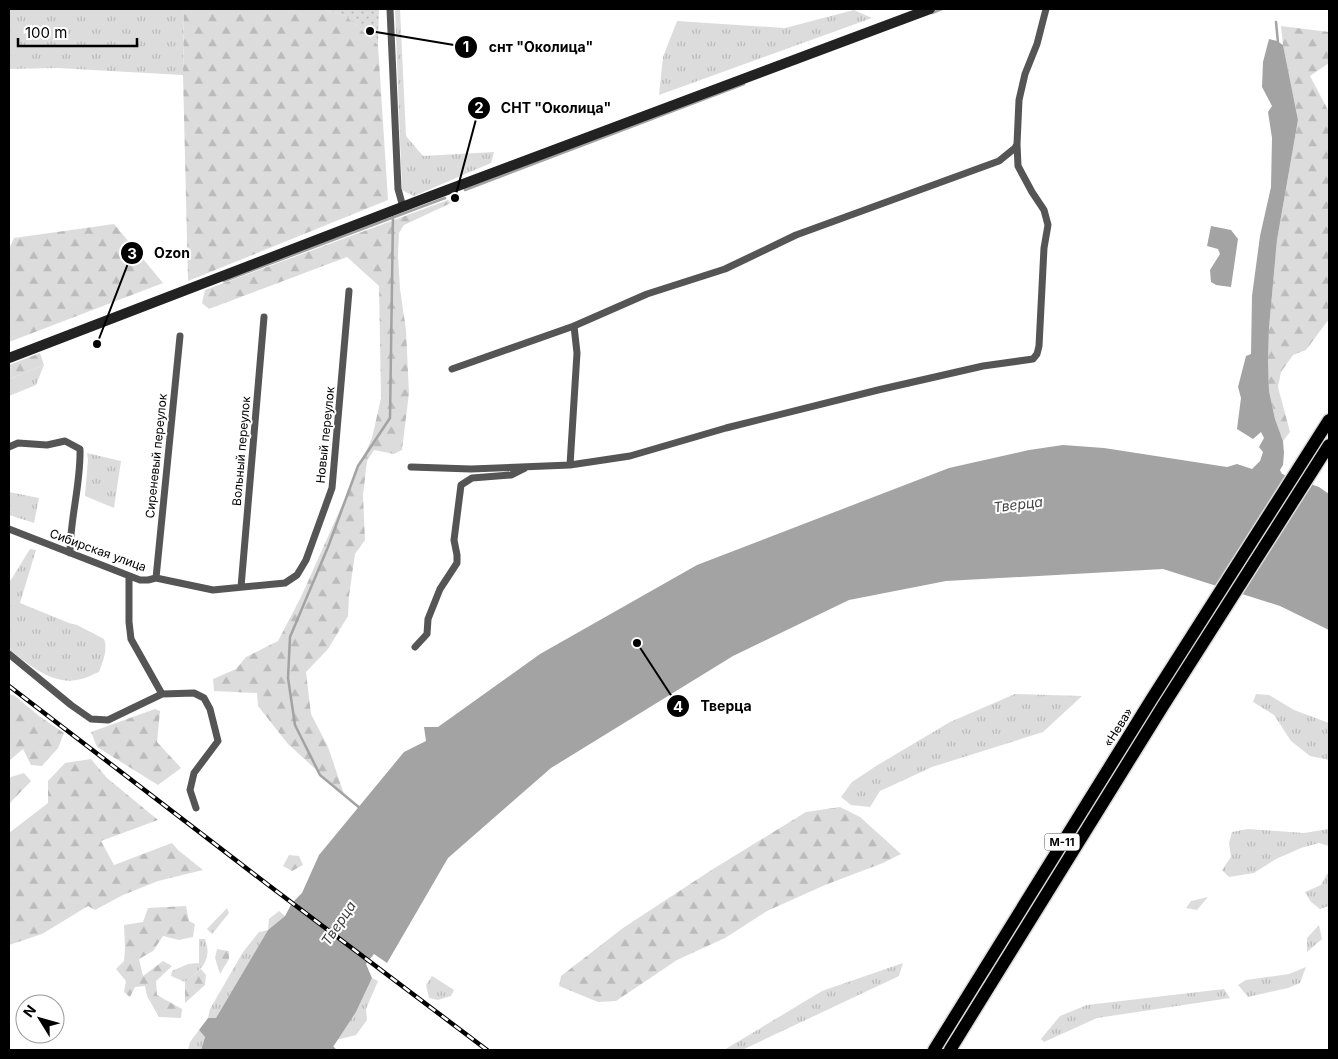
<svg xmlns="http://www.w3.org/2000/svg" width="1338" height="1059" font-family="Inter,sans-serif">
  <defs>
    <pattern id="grass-tufts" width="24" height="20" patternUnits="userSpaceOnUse" patternTransform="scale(1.25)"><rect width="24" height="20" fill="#dcdcdc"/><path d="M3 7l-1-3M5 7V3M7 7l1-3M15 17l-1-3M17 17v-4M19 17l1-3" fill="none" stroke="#bbb"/></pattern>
    <pattern id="forest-firs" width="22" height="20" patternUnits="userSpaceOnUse" patternTransform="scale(1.25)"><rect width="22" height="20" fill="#dcdcdc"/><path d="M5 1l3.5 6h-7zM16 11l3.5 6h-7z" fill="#bbb"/></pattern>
    <pattern id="garden-dots" width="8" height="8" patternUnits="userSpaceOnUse" patternTransform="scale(1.25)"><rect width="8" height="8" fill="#dcdcdc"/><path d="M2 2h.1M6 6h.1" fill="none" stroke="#bbb" stroke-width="1.8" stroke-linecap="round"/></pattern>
  </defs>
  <rect width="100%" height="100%" fill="#fff"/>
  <!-- grass -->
  <path fill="url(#grass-tufts)" d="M9 9H184L183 75 57 68 9 69Z
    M395 9H400L406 136 423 156 494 152 491 163 414 196 402 190Z
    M854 10 872 18 659 95 663 57 677 21 785 28Z
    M44 365 36 385 9 396V379Z
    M87 453 121 461 114 508 85 496 88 460Z
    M9 492 39 498 34 523 9 515Z
    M30 549 36 550 20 603 69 623 77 625 104 639C108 649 103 661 99 672 93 674 87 678 81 679 54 687 28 664 9 649V583Z
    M1015 694 1082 696 1043 732 932 767 880 791 870 807 851 805 841 797 852 782 876 766 950 722Z
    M1256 694 1269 695 1294 710 1329 723V760L1310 756 1291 741 1274 715 1253 702Z
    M1248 829 1304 833 1329 829V846L1319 843 1301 848 1276 859 1254 873 1229 877 1222 870 1231 857 1229 843 1232 832Z
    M1329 873V906L1320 909 1311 902 1305 892 1321 885 1327 874Z
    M1208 897 1197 910 1186 908 1191 901Z
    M227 908 229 913 212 934 207 929Z
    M279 911 285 916 268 930 216 1018H208L210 1009 243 952 259 932 268 930 269 919Z
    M1319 925 1322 939 1307 952V938Z
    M199 939H205C213 961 201 969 185 982L171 976 172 971 188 964 199 963Z
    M903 963 899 976 742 1050H724L822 991Z
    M1306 967 1300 983 1288 988 1248 997 1238 985 1246 980 1289 974Z
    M432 976 454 990 451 996 438 1000 429 998 426 985Z
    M372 978 378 981 366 1009 367 1020 356 1035 336 1040 356 1012Z
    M1224 989 1230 998 1097 1018 1044 1042 1041 1039 1060 1016 1087 1005Z
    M199 1030 205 1037 201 1050H188L190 1042Z"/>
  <!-- forest -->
  <path fill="url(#forest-firs)" d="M184 9H322L346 16 378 45 388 200 188 281 183 75Z
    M1281 26 1329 32V63L1310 76 1329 112V319L1306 350 1293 355 1281 372 1278 387 1290 432 1283 441 1275 419 1269 391 1268 361 1269 328 1277 240 1298 120 1283 45Z
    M448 200 451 203 404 225 399 233 398 256 400 289 406 330 409 393 402 450 394 454 374 450 367 461 363 495 365 540 355 554 349 596 348 616 328 649 306 672 311 714 328 747 344 794 335 787 288 744 258 706 257 693 214 691 213 679 236 669 246 657 278 641 301 597 372 438 381 398 379 286 347 257 209 309 202 303 205 290Z
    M114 224 163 283 9 342V249L14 238Z
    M40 353 44 365 9 379V365Z
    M9 694 15 696 39 716 64 733 58 748 42 766 31 765 23 749 9 761Z
    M155 709 160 711 157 742 181 768 158 785 97 747 91 732Z
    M91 759 107 778 158 820 101 841 114 865 172 843 178 850 203 870 158 881 123 895 95 910 88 906 42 934 9 945V833L48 803V781L65 763Z
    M24 773 31 781 9 804V779L11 777Z
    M840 807 860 817 901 854 883 863 825 885 767 911 725 938 677 960 616 1001 598 1002 559 986 561 976 623 928 713 869 806 812Z
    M289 855 299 856 303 865 292 871 283 866Z
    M186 906 189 921 195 924 193 937 179 940 163 936 153 951 139 959 143 976 163 961 172 966 156 981 157 995 182 1009 181 1018 159 1017 147 996 145 986 135 987 130 997 124 992 126 981 116 969 124 961 125 948 124 925 143 922 148 908Z
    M217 949 229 951V959L220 974 215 958Z
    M201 969 206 975 205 985 185 1003V982Z"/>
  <!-- garden -->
  <path fill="url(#garden-dots)" d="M322 9H379L378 45 346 16Z"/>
  <!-- water -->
  <path fill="#a3a3a3" d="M1269 39 1277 41 1283 45 1298 120 1277 240 1269 328 1268 361 1269 391 1275 419 1283 441 1284 453 1283 465 1280 470 1282 474 1319 487 1329 494V630L1280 606 1163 569 946 581 849 600 733 656 551 768 448 858 387 963 374 954 366 964 372 978 356 1012 331 1050H201L205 1037 199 1030 208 1018H216L268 930 285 916 292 903 302 893 319 855 404 752 426 741 424 727H438L540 654 697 565 949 468 1029 450 1063 445 1104 448 1227 467 1237 464 1252 469 1260 461 1263 452 1259 447 1264 438 1261 432 1253 439 1237 429 1241 398 1238 387 1246 356 1251 354 1252 296 1260 236 1271 187 1272 138 1268 112 1272 106 1262 87 1263 62Z
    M1211 226 1231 230 1238 239 1231 287 1216 285 1211 282 1210 270 1220 254 1218 249 1207 246Z"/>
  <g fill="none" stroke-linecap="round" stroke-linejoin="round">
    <!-- stream -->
    <path stroke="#a3a3a3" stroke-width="2.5" d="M932 13 942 9
      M1276 22 1278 43
      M465 190 744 84
      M224 281 445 198
      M361 809 320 775 295 725 288 678 290 637 328 547 358 466 390 418 393 217
      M332 1047 335 1050"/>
    <!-- highway casing -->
    <g stroke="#dbdbdb" stroke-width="15">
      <path id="highway" d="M934 1050 1151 700 1329 420
        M950 1050 1163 706 1329 445"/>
    </g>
    <!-- street -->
    <path stroke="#555" stroke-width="7" d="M390 9 398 189 403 207
      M452 369 574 326 647 294 725 269 796 235 999 161 1015 148 1017 144
      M9 447 18 443 47 445 65 441 80 449C81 484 70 518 70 553
      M570 465 577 353 574 326
      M411 467 471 469 570 465 630 456 726 428 878 390 983 366 1033 359 1037 354 1039 346 1044 248 1048 225 1044 210 1032 192 1018 166 1017 144 1019 100 1025 74 1037 44 1046 9
      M9 529 140 580H148L156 578 213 590 285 583 297 575 306 560 332 488 349 291
      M129 576V622L131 639 162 694
      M156 578 180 336
      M241 587 264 317
      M415 647 427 634 428 619 440 589 457 563V555L454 540 461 485 472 478 511 475 525 468
      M9 654 71 705 91 719 108 720 162 694 194 693 204 698 210 709 218 741 194 773 190 790 196 808"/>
    <!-- secondary -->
    <path stroke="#222" stroke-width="10" d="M9 358 423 199 930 9"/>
    <!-- highway -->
    <use href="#highway" stroke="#000" stroke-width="12"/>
    <!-- rail casing -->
    <g stroke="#000" stroke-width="4.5">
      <path id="rail" d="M9 686 267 884 487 1050"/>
    </g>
    <!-- rail -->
    <use href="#rail" stroke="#fff" stroke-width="2.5" stroke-dasharray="8" stroke-linecap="butt"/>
  </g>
  <g text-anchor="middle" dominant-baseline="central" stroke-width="4" stroke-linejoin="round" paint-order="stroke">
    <!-- shield labels -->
    <rect fill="#fff" stroke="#4c4c4c" stroke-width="1" x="1044.5" y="833.5" width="35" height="17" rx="4"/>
    <g font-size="11" font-weight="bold" fill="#000">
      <text x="1062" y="842">М-11</text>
    </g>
    <!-- street labels -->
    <g font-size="12" fill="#000" stroke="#fff">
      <text transform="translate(325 435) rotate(-84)">Новый переулок</text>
      <text transform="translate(241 451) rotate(-85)">Вольный переулок</text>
      <text transform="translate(156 456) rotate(-84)">Сиреневый переулок</text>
      <text transform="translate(98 550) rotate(20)">Сибирская улица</text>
      <text transform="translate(1118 727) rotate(-58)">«Нева»</text>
    </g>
    <!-- water labels -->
    <g font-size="14" font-style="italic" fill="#444" stroke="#fff">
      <text transform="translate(1018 504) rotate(-7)">Тверца</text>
      <text transform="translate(338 923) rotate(-56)">Тверца</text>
    </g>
  </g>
  <!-- callouts -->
  <path fill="none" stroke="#000" stroke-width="2" d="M370 31L466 47M455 198L479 108M97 344L132 253M637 643L678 706"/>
  <g fill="#000" stroke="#fff" stroke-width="2">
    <circle cx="370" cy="31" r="5"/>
    <circle cx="455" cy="198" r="5"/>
    <circle cx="97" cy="344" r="5"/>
    <circle cx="637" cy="643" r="5"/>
    <circle cx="466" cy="47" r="12"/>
    <circle cx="479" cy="108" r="12"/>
    <circle cx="132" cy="253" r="12"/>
    <circle cx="678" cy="706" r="12"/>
  </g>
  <g font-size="15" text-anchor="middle" font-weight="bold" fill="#fff">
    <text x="466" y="52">1</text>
    <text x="479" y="113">2</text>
    <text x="132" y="259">3</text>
    <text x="678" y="712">4</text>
  </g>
  <g font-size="14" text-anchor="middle" font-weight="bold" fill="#000" stroke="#fff" stroke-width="4" stroke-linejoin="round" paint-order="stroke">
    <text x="541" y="52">снт "Околица"</text>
    <text x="556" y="113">СНТ "Околица"</text>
    <text x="172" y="258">Ozon</text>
    <text x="726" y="711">Тверца</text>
  </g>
  <!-- border -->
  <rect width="1338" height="1059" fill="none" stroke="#000000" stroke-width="20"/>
  <!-- north arrow -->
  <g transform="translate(40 1019) rotate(307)"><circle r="24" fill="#ffffff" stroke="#999999"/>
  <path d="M0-4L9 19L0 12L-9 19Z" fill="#000000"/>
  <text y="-8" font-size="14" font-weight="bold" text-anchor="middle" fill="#000000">N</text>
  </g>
  <!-- scale -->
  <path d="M18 38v8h119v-8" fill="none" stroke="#000000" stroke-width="2.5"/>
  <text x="25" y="38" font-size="15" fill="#000000" stroke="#ffffff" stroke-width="4" paint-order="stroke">100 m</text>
</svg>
